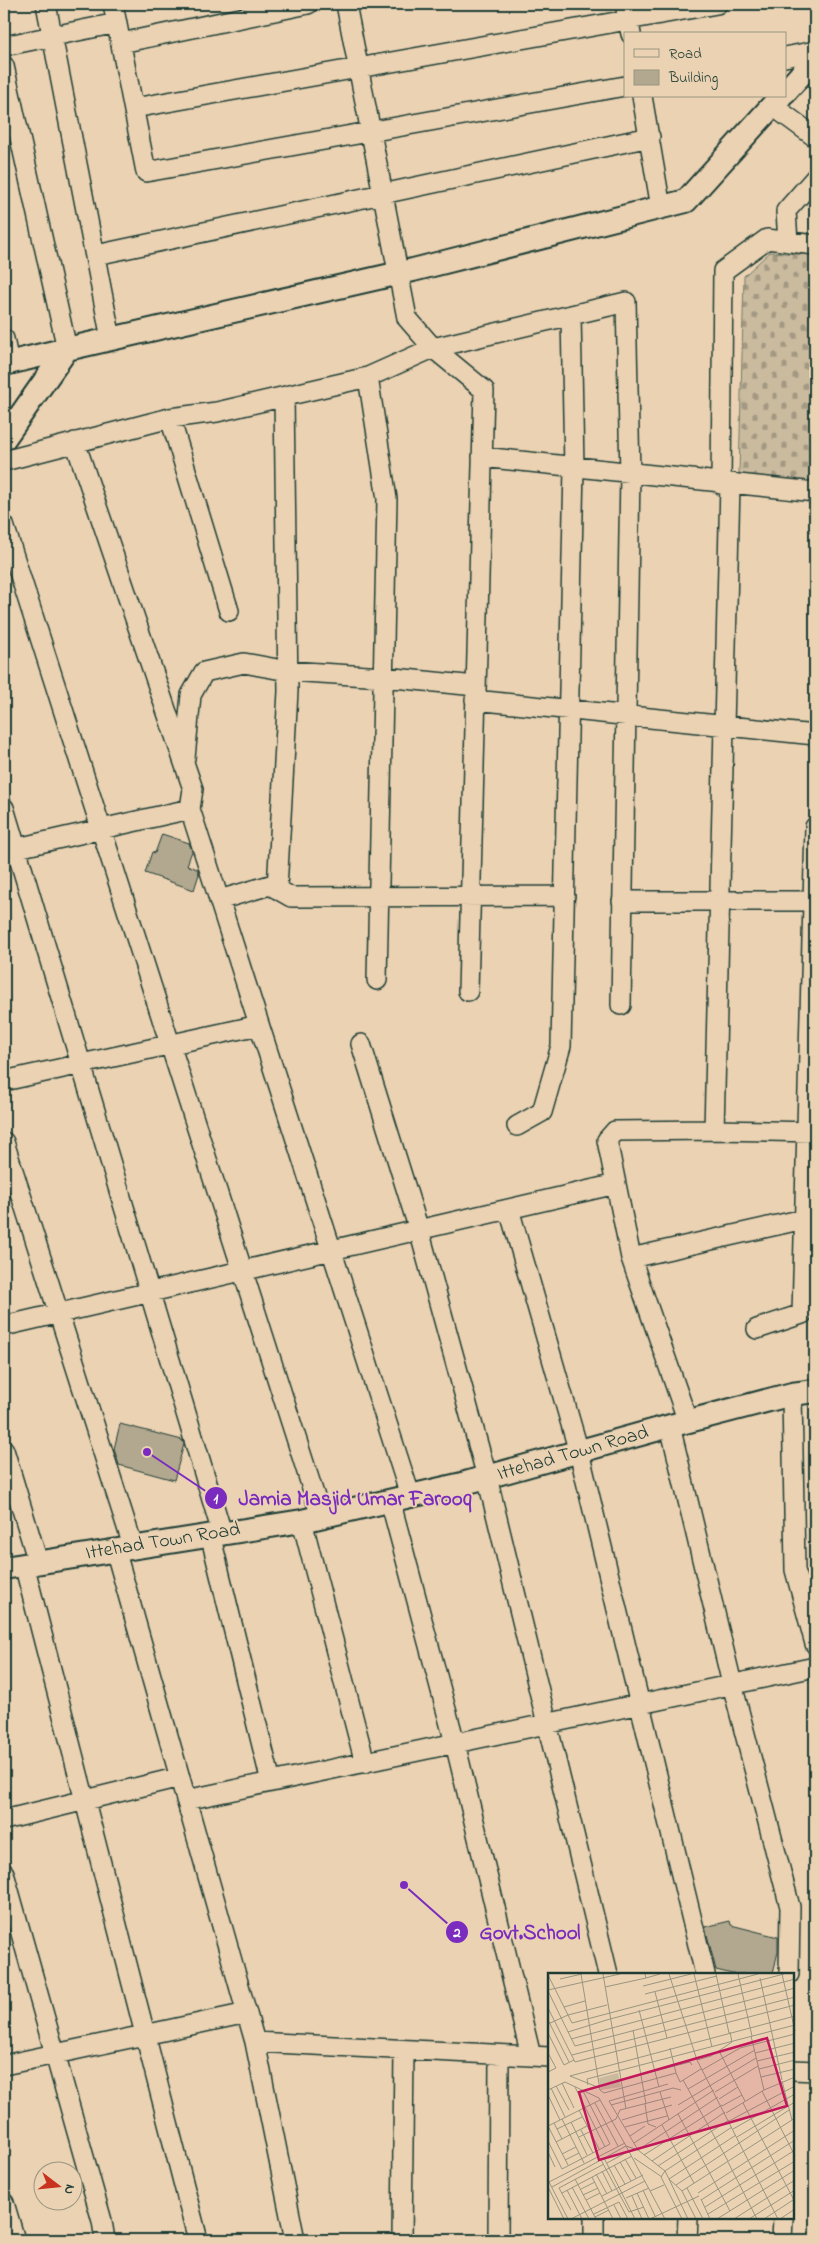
<svg xmlns="http://www.w3.org/2000/svg" width="819" height="2244" font-family="'Indie Flower',sans-serif">
  <defs>
    <pattern id="cemetery-stones" width="16" height="16" patternUnits="userSpaceOnUse" patternTransform="scale(1.25)"><rect width="16" height="16" fill="#caba9e"/><path d="M2 7V4a2 2 0 0 1 4 0v3zM10 15v-3a2 2 0 0 1 4 0v3z" fill="#a39882"/></pattern>
  </defs>
  <rect width="100%" height="100%" fill="#ebd2b3"/>
  <filter id="ink" filterUnits="userSpaceOnUse"><feTurbulence type="fractalNoise" baseFrequency=".02" numOctaves="2"/><feDisplacementMap in="SourceGraphic" scale="10" xChannelSelector="R" yChannelSelector="G"/><feConvolveMatrix kernelMatrix="1 2 1 2 8 2 1 2 1" color-interpolation-filters="sRGB"/></filter>
  <g filter="url(#ink)">
    <!-- cemetery -->
    <path fill="url(#cemetery-stones)" stroke="#747c69" d="M770 252 815 255V482L739 474 744 276Z"/>
    <!-- building -->
    <path fill="#b2a890" stroke="#1f3d34" d="M162 834 189 843 192 851 187 865 197 869 199 874 194 890 145 873 152 852 155 853Z
      M120 1424 182 1440 184 1444 174 1480 119 1465 114 1449Z
      M730 1921 731 1925 778 1937V1951L773 1974H732L716 1970 705 1927Z"/>
    <g fill="none" stroke-linecap="round" stroke-linejoin="round">
      <!-- minor casing -->
      <g stroke="#1f3d34" stroke-width="22">
        <path id="minor" d="M46 4 111 339
          M113 4 146 172 625 86
          M346 4 407 318 433 348 484 390 468 991
          M625 4 631 34
          M121 43 308 4
          M4 46 117 23
          M785 57 815 51
          M4 66 67 349
          M642 96 661 208
          M773 106 815 137
          M134 108 717 4
          M788 242 786 211 815 178
          M96 255 650 137
          M4 339 9 363
          M368 377 387 499 377 980
          M170 418 229 611
          M75 442 193 789 190 809 410 1495
          M482 457 815 492
          M4 461 170 418 217 412 368 377 433 348 626 302 630 474 621 1005
          M721 484 723 271 767 239 815 245
          M4 525 321 1516
          M475 700 815 735
          M185 758 191 695 204 672 244 663 288 671 384 677 476 686
          M4 808 222 1533
          M4 851 190 809
          M277 889 288 691 284 397
          M219 900 270 885 291 897 565 896
          M622 901H815
          M361 1044 419 1230 487 1477 608 1974
          M4 1081 259 1025
          M517 1126 542 1112 561 1046 574 468 571 315
          M714 1130 815 1132
          M4 1142 133 1546
          M509 1209 579 1452 705 1974
          M631 1258 804 1219
          M4 1326 616 1184
          M757 1329 802 1314 815 827
          M792 1394 795 1570 815 1644
          M688 1422 631 1258 607 1140 615 1131 714 1130 730 485
          M670 1426 732 1684 790 1907 789 1974
          M4 1450 38 1562
          M390 1500 455 1743 531 2056
          M302 1521 365 1763
          M210 1534 271 1782
          M115 1549 255 2042 295 2240
          M24 1564 198 2240
          M186 1800 815 1667
          M4 1820 180 1777
          M4 1873 102 2221 105 2240
          M255 2042 549 2057
          M4 2065 247 2013
          M793 2070 815 2071
          M4 2203 15 2240
          M402 2240 404 2050
          M498 2240 499 2055
          M594 2240V2218
          M687 2240 688 2218
          M782 2240 783 2218"/>
      </g>
      <!-- tertiary casing -->
      <g stroke="#1f3d34" stroke-width="26">
        <path id="tertiary" d="M785 92 815 59
          M4 364 67 349
          M4 439 67 349 413 270 686 201 781 96
          M4 1568 302 1521 458 1485 670 1426 792 1394 815 1391"/>
      </g>
      <!-- minor -->
      <use href="#minor" stroke="#ebd2b3" stroke-width="19"/>
      <!-- tertiary -->
      <use href="#tertiary" stroke="#ebd2b3" stroke-width="22"/>
    </g>
  </g>
  <g text-anchor="middle" dominant-baseline="central" stroke-width="4" stroke-linejoin="round" paint-order="stroke">
    <!-- street labels -->
    <g font-size="20" fill="#1f3d34" stroke="#ebd2b3">
      <text transform="translate(573 1454) rotate(-16)">Ittehad Town Road</text>
      <text transform="translate(163 1542) rotate(-9)">Ittehad Town Road</text>
    </g>
  </g>
  <!-- overview -->
  <g transform="translate(548 1973)">
    <rect width="246" height="246" fill="#ebd2b3"/>
    <path d="M70 100 73 114 53 117 51 105Z" fill="#caba9e"/>
    <path fill="none" stroke="#999680" stroke-width="1" d="M33 1 52 117 56 120 74 115M55 1 78 136M97 1 98 5 112 1M121 1 149 87 230 246M146 1 164 74M168 1 181 60M190 1 204 63M234 1 247 58M0 2 24 50 210 1M212 5 234 107M12 6 34 1M95 13 143 1M57 14 98 5M0 17 72 1M0 18 27 73 247 15M107 19 119 65M97 21 169 3M16 34 37 28M0 35 27 89 247 32M91 37 111 114M62 46 236 1M0 47 21 89M0 51 20 42 59 32M85 57 98 131M20 59 62 46M0 60 16 92 26 87M203 63 216 117M23 66 247 6M122 75 128 100M171 78 197 128M0 80 8 95 0 99M207 80 247 70M24 82 247 24M149 87 163 83 184 69 182 59M209 88 247 79M211 96 247 87M154 97 192 75 247 61M22 103 247 43M22 103 52 115M213 104 247 96M72 107 142 89 144 92M135 107 180 188M234 108 244 147M14 110 26 135M120 111 61 128 90 177 170 124M40 112 39 106 247 52M8 113 21 137M27 114 57 174M3 115 17 144M74 115 128 100 132 109 153 96M140 116 207 77M0 117 17 109 51 125 78 173 90 177 117 198 121 206 134 218 247 145M214 118 247 183M112 119 121 147M167 119 210 93M0 122 12 147M171 126 190 114M47 130 70 173M195 130 247 229M97 131 100 151 108 154M63 132 125 115 133 117M130 132 208 85M174 133 194 122M31 137 51 176M178 140 216 117 247 104M130 141 182 238M14 146 36 190M74 147 124 132M181 148 247 113M23 149 39 182M6 150 14 166M114 152 146 210M0 153 52 127M0 153 20 192M77 154 119 143M9 156 34 144M185 156 247 121M33 157 45 180M82 163 97 153M31 164 68 146 72 137 123 124M189 164 247 129M0 168 14 196 62 171 35 118M8 169 39 153M86 170 166 117M0 179 7 194M14 181 28 174M96 182 174 132M56 185 87 246M86 185 114 204M77 186 88 205M17 187 31 180M53 187 81 239 96 234M104 188 177 139M72 189 83 208M180 189 209 246M59 190 81 178M66 192 77 211M110 193 181 147M54 198 64 218M48 201 59 221M44 204 65 246M27 206 48 246M0 207 20 246M1 209 77 170M128 212 241 137M0 214 16 246M4 214 78 173 117 246M24 214 41 246M139 215 155 246M33 216 47 209M19 217 34 246M95 217 107 243M102 218 116 212M134 218 148 246M14 220 84 183M89 220 101 246M150 220 247 157M35 222 50 215M54 223 95 202M84 223 94 246M78 225 101 215M153 226 162 246M38 227 52 220M153 227 247 167M66 232 73 246M157 234 247 177M23 237 11 215 56 191M46 241 71 229 80 246M160 241 247 188M47 244 61 237M23 246 97 208M102 246 151 223M134 246 113 204 117 198 184 154M140 246 121 206 188 162M169 246 247 197M186 246 247 207M201 246 247 217M216 246 245 227M232 246 247 236"/>
    <path fill="#c2185b" fill-opacity="0.15" stroke="#c2185b" stroke-width="2.5" d="M219 65 239 133 51 187 31 119Z"/>
    <rect width="246" height="246" fill="none" stroke="#1f3d34" stroke-width="2.5"/>
  </g>
  <!-- callouts -->
  <path fill="none" stroke="#7b2cbf" stroke-width="2" d="M147 1452L216 1498M404 1885L457 1932"/>
  <g fill="#7b2cbf" stroke="#ebd2b3" stroke-width="2">
    <circle cx="147" cy="1452" r="5"/>
    <circle cx="404" cy="1885" r="5"/>
    <circle cx="216" cy="1498" r="12"/>
    <circle cx="457" cy="1932" r="12"/>
  </g>
  <g font-size="15" text-anchor="middle" font-weight="bold" fill="#fff">
    <text x="216" y="1503">1</text>
    <text x="457" y="1937">2</text>
  </g>
  <g font-size="21" text-anchor="middle" font-weight="bold" fill="#7b2cbf" stroke="#ebd2b3" stroke-width="4" stroke-linejoin="round" paint-order="stroke">
    <text x="355" y="1505">Jamia Masjid Umar Farooq</text>
    <text x="530" y="1939">Govt.School</text>
  </g>
  <!-- margin -->
  <rect width="819" height="2244" fill="none" stroke="#ebd2b3" stroke-width="20"/>
  <rect x="10" y="10" width="799" height="2224" fill="none" stroke="#1f3d34" stroke-width="2" filter="url(#ink)"/>
  <!-- legend -->
  <rect x="624" y="32" width="162" height="65" fill="#ebd2b3" stroke="#999680"/>
  <rect x="634" y="49" width="25" height="8" fill="#ebd2b3" stroke="#999680"/>
  <text x="669" y="58" font-size="15" fill="#1f3d34">Road</text>
  <rect x="634" y="70" width="25" height="15" fill="#b2a890" stroke="#999680"/>
  <text x="669" y="82" font-size="15" fill="#1f3d34">Building</text>
  <!-- north arrow -->
  <g transform="translate(58 2186) rotate(106)"><circle r="24" fill="#ebd2b3" stroke="#999680"/>
  <path d="M0-4L9 19L0 12L-9 19Z" fill="#c8321e"/>
  <text y="-8" font-size="14" font-weight="bold" text-anchor="middle" fill="#1f3d34">N</text>
  </g>
</svg>
